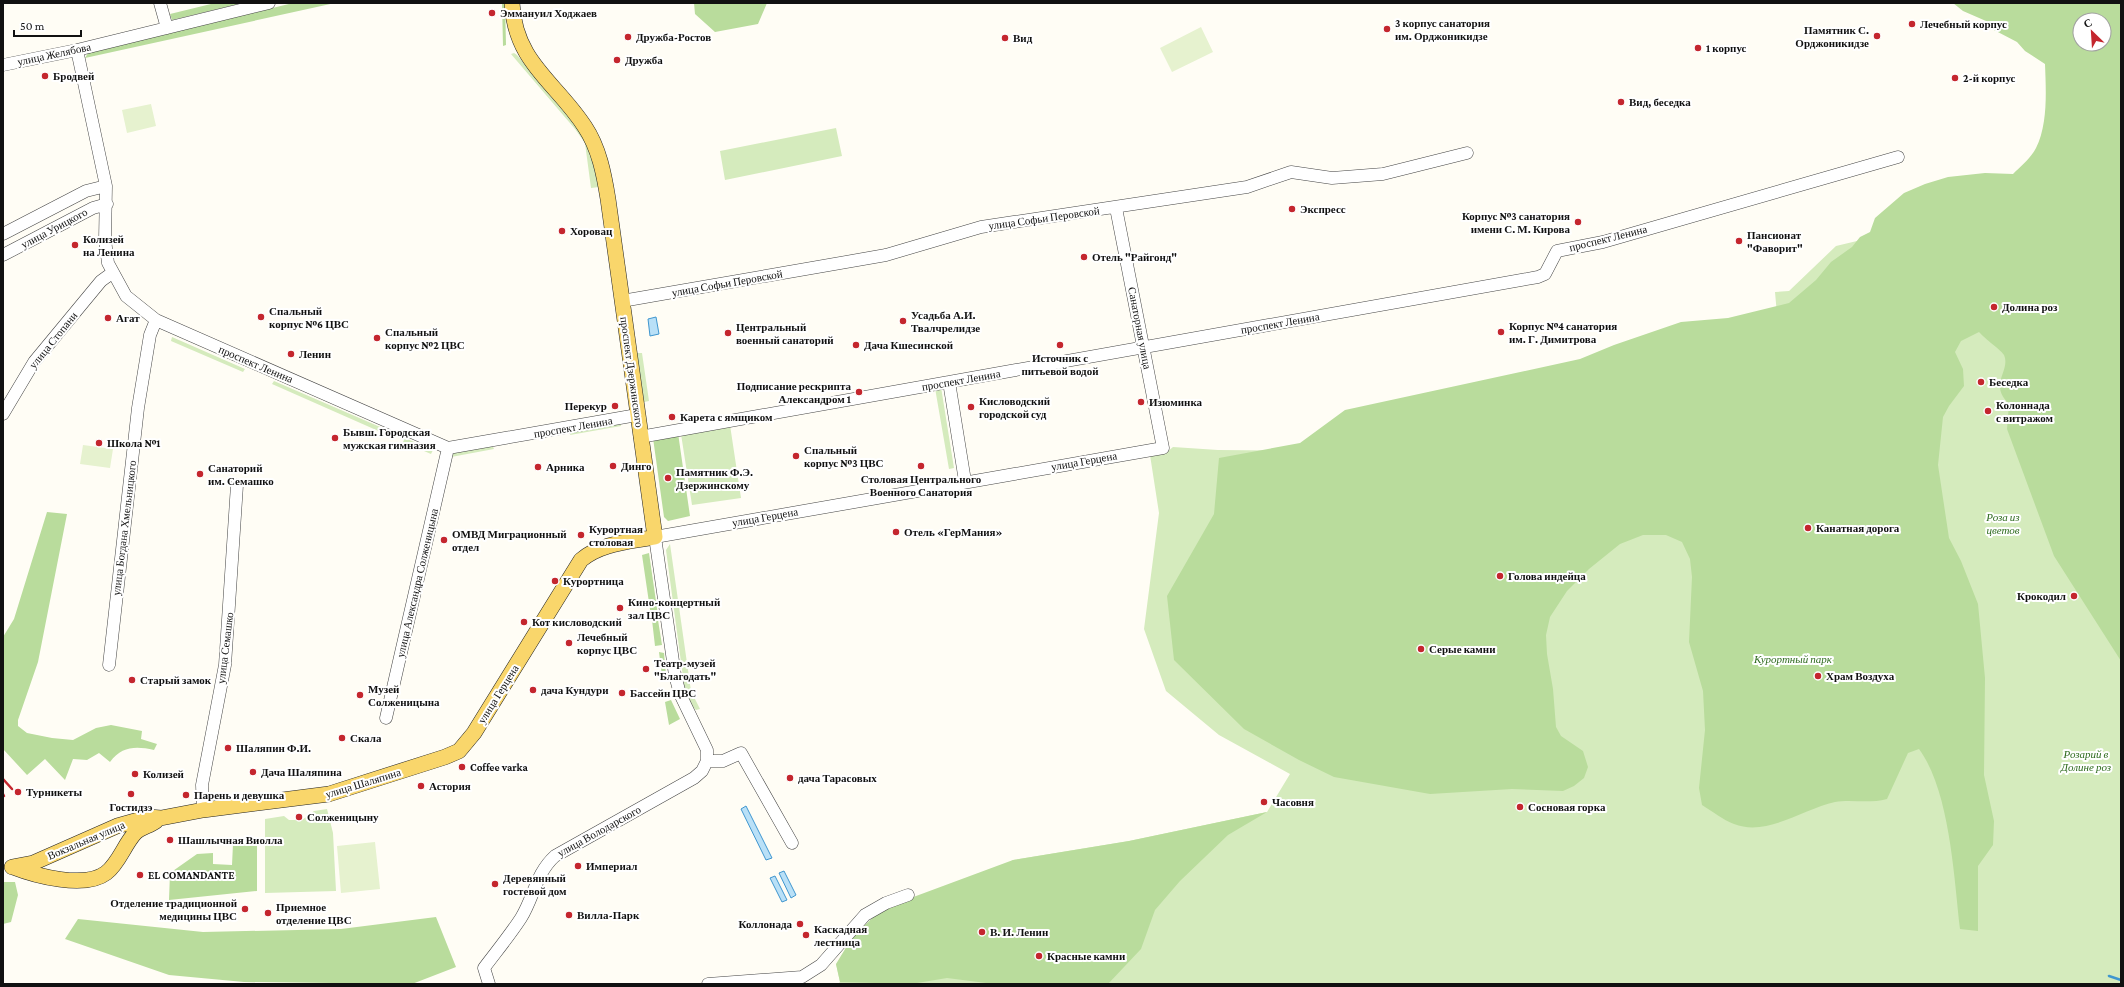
<svg xmlns="http://www.w3.org/2000/svg" width="2124" height="987" font-family="'Crimson Pro',serif">
  <rect width="100%" height="100%" fill="#fffdf5"/>
  <!-- green -->
  <path fill="#d5ebbd" d="M514 53 517 55 578 127 588 142 599 187 591 188 585 143 575 129 511 54Z
    M836 128 842 156 725 180 720 151Z
    M1995 208 2121 260V984H838L840 982 836 964 1013 860 1129 841 1267 812 1290 774 1219 735 1166 691 1144 629 1159 513 1150 455 1167 452 1173 447 1218 450 1330 451 1778 326 1775 292 1789 291 1836 246Z
    M172 337 245 369 243 372 171 341Z
    M637 353H642L649 401 644 402Z
    M274 381 394 433 392 437 272 384Z
    M941 387 954 468 949 469 935 388Z
    M620 422 621 426 570 435 571 432Z
    M730 425 741 498 692 505 681 434Z
    M405 438 433 450 431 454 403 442Z
    M492 445 494 449 451 457 454 452Z
    M670 544 691 691 700 709 696 710 693 707 685 692 666 550Z
    M327 809 333 833 336 891 265 893V819L284 816 289 820H302L314 811Z"/>
  <!-- forest -->
  <path fill="#b9dc9c" fill-rule="evenodd" d="M215 3H243L172 20 170 14Z
    M293 3H335L85 58 88 53Z
    M502 3H505L506 45 503 46Z
    M694 3H767L758 24 715 32 695 14Z
    M1953 3H2121V661L2054 556 2007 429 2009 404C1988 384 2011 371 2004 355 2001 350 1985 339 1979 332L1961 341 1955 352 1963 369 1964 386 1949 406 1943 417 1938 465 1949 538 1961 561 1978 604 1985 678 1984 775 1994 821 1993 845 1978 866V931L1960 929C1954 878 1950 791 1919 749L1908 753 1887 799C1868 804 1852 799 1835 802 1803 809 1767 837 1734 824 1723 820 1712 811 1702 805L1699 788 1705 730 1703 691 1689 642 1692 577 1690 559 1682 542 1666 535H1643L1620 544 1589 569 1567 591 1550 617 1546 635 1547 654 1553 689 1556 727 1561 736 1583 751 1588 767 1584 778 1574 786 1563 791 1512 789 1430 794 1334 777 1299 760 1244 729 1174 660 1167 596 1214 514 1219 458 1300 443 1345 410 1580 359 1614 345 1681 322 1728 318 1789 303 1816 280 1831 262 1852 247 1860 237 1870 232 1875 218 1904 193 1925 184 1948 177 1985 173 2013 174C2021 166 2031 158 2036 148 2048 124 2046 91 2045 64L2025 51 2017 42 1994 30 1986 21 1963 11ZM2080 20H2104V44H2080Z
    M678 433 690 516 668 521 664 517 653 438Z
    M47 512 67 514 38 662 18 720V726L27 733 52 738 73 740 96 728 111 725 142 731 141 739 157 744 154 750C136 746 122 746 110 762L99 753 87 760 73 759 65 780 45 759 27 775 3 749V637L14 619Z
    M649 553 658 615 651 616 642 555Z
    M652 620H658L662 645 655 646Z
    M659 652 664 653 666 675 662 676Z
    M671 700 680 719 669 725 665 702Z
    M1267 812 1228 835 1180 881 1155 910 1141 949 1108 984H994L947 978 911 984 840 982 836 964 853 936 880 911 908 899 1013 860 1129 841Z
    M233 844 257 846V891L169 900 170 873 197 854 213 853V864L232 865Z
    M3 882H15L18 895 11 922 3 924Z
    M436 917 456 967 412 984 244 982 169 975 65 939 78 919 203 932 341 929Z"/>
  <!-- pitch -->
  <path fill="#e6f2cf" d="M1201 27 1213 52 1172 72 1160 48Z
    M151 104 156 126 127 133 122 110Z
    M83 445 113 449 110 468 80 464Z
    M375 842 380 889 341 893 337 846Z"/>
  <!-- water -->
  <path fill="#b9e0f7" stroke="#3f96cf" d="M656 317 659 334 650 336 648 319Z
    M746 806 772 858 766 860 741 809Z
    M784 871 796 895 791 898 779 873Z
    M775 876 787 900 782 902 770 878Z"/>
  <g fill="none" stroke-linecap="round" stroke-linejoin="round">
    <!-- stream -->
    <path stroke="#3f96cf" stroke-width="2.5" d="M2109 976 2121 980"/>
    <!-- minor casing -->
    <g stroke="#444" stroke-width="13">
      <path id="minor" d="M160 3 167 28
        M77 50 106 186 105 240 108 263 126 296 156 320 448 448 637 415
        M3 65 77 50 269 3
        M3 234 86 191 106 186
        M3 255 93 208 107 204
        M622 301 886 255 981 227 1247 187 1291 172 1332 178 1383 174 1467 153
        M949 382 965 481
        M3 414 34 362 101 281 112 273
        M640 437 1538 277 1545 274 1557 251 1603 242 1898 157
        M109 665 138 408 150 335 156 320
        M386 718 448 448
        M707 761H723L741 753 792 843
        M203 810 202 785 225 665 237 485
        M489 984 484 968C496 952 510 935 521 918 534 897 536 873 555 856L694 778 702 771 707 761V750L680 694 675 675 655 537 1163 448 1116 208
        M708 984 802 977 821 965 865 915 886 903 908 895"/>
    </g>
    <!-- major casing -->
    <g stroke="#222" stroke-width="16">
      <path id="major" d="M12 867 33 863 117 826 149 817 161 818 203 810 329 794 445 757 459 751 474 733 581 560C601 543 629 542 655 537L608 199C604 174 599 148 585 127 556 82 515 63 512 3
        M13 867C36 876 85 889 106 873 119 863 124 845 135 833 141 827 150 826 156 821"/>
    </g>
    <!-- minor -->
    <use href="#minor" stroke="#fff" stroke-width="12"/>
    <!-- major -->
    <use href="#major" stroke="#f9d66b" stroke-width="15"/>
    <!-- rail -->
    <path stroke="#c4262e" stroke-width="2.5" d="M3 779 12 789
      M3 794 4 796"/>
  </g>
  <!-- markers -->
  <g fill="#c4262e" stroke="#fff" stroke-width="1.5">
    <circle cx="492" cy="13" r="4"/>
    <circle cx="1912" cy="24" r="4"/>
    <circle cx="1387" cy="29" r="4"/>
    <circle cx="1877" cy="36" r="4"/>
    <circle cx="628" cy="37" r="4"/>
    <circle cx="1005" cy="38" r="4"/>
    <circle cx="1698" cy="48" r="4"/>
    <circle cx="617" cy="60" r="4"/>
    <circle cx="45" cy="76" r="4"/>
    <circle cx="1955" cy="78" r="4"/>
    <circle cx="1621" cy="102" r="4"/>
    <circle cx="1292" cy="209" r="4"/>
    <circle cx="1578" cy="222" r="4"/>
    <circle cx="562" cy="231" r="4"/>
    <circle cx="1739" cy="241" r="4"/>
    <circle cx="75" cy="245" r="4"/>
    <circle cx="1084" cy="257" r="4"/>
    <circle cx="1994" cy="307" r="4"/>
    <circle cx="261" cy="317" r="4"/>
    <circle cx="108" cy="318" r="4"/>
    <circle cx="903" cy="321" r="4"/>
    <circle cx="1501" cy="332" r="4"/>
    <circle cx="728" cy="333" r="4"/>
    <circle cx="377" cy="338" r="4"/>
    <circle cx="856" cy="345" r="4"/>
    <circle cx="1060" cy="345" r="4"/>
    <circle cx="291" cy="354" r="4"/>
    <circle cx="1981" cy="382" r="4"/>
    <circle cx="859" cy="392" r="4"/>
    <circle cx="1141" cy="402" r="4"/>
    <circle cx="615" cy="406" r="4"/>
    <circle cx="971" cy="407" r="4"/>
    <circle cx="1988" cy="411" r="4"/>
    <circle cx="672" cy="417" r="4"/>
    <circle cx="335" cy="438" r="4"/>
    <circle cx="99" cy="443" r="4"/>
    <circle cx="796" cy="456" r="4"/>
    <circle cx="613" cy="466" r="4"/>
    <circle cx="921" cy="466" r="4"/>
    <circle cx="538" cy="467" r="4"/>
    <circle cx="200" cy="474" r="4"/>
    <circle cx="668" cy="478" r="4"/>
    <circle cx="1808" cy="528" r="4"/>
    <circle cx="896" cy="532" r="4"/>
    <circle cx="581" cy="535" r="4"/>
    <circle cx="444" cy="540" r="4"/>
    <circle cx="1500" cy="576" r="4"/>
    <circle cx="555" cy="581" r="4"/>
    <circle cx="2074" cy="596" r="4"/>
    <circle cx="620" cy="608" r="4"/>
    <circle cx="524" cy="622" r="4"/>
    <circle cx="569" cy="643" r="4"/>
    <circle cx="1421" cy="649" r="4"/>
    <circle cx="646" cy="669" r="4"/>
    <circle cx="1818" cy="676" r="4"/>
    <circle cx="132" cy="680" r="4"/>
    <circle cx="533" cy="690" r="4"/>
    <circle cx="622" cy="693" r="4"/>
    <circle cx="360" cy="695" r="4"/>
    <circle cx="342" cy="738" r="4"/>
    <circle cx="228" cy="748" r="4"/>
    <circle cx="462" cy="767" r="4"/>
    <circle cx="253" cy="772" r="4"/>
    <circle cx="135" cy="774" r="4"/>
    <circle cx="790" cy="778" r="4"/>
    <circle cx="421" cy="786" r="4"/>
    <circle cx="18" cy="792" r="4"/>
    <circle cx="131" cy="794" r="4"/>
    <circle cx="186" cy="795" r="4"/>
    <circle cx="1264" cy="802" r="4"/>
    <circle cx="1520" cy="807" r="4"/>
    <circle cx="299" cy="817" r="4"/>
    <circle cx="170" cy="840" r="4"/>
    <circle cx="578" cy="866" r="4"/>
    <circle cx="140" cy="875" r="4"/>
    <circle cx="495" cy="884" r="4"/>
    <circle cx="245" cy="909" r="4"/>
    <circle cx="268" cy="913" r="4"/>
    <circle cx="569" cy="915" r="4"/>
    <circle cx="800" cy="924" r="4"/>
    <circle cx="982" cy="932" r="4"/>
    <circle cx="806" cy="935" r="4"/>
    <circle cx="1039" cy="956" r="4"/>
  </g>
  <g text-anchor="middle" dominant-baseline="central" stroke-width="4" stroke-linejoin="round" paint-order="stroke">
    <!-- poi labels -->
    <g font-size="11" font-weight="bold" fill="#111" stroke="#fff" text-anchor="start">
      <text x="500" y="13">Эммануил Ходжаев</text>
      <text x="1395" y="23">3 корпус санатория<tspan x="1395" dy="13">им. Орджоникидзе</tspan></text>
      <text x="1920" y="24">Лечебный корпус</text>
      <text x="1869" y="30" text-anchor="end">Памятник С.<tspan x="1869" dy="13">Орджоникидзе</tspan></text>
      <text x="636" y="37">Дружба-Ростов</text>
      <text x="1013" y="38">Вид</text>
      <text x="1706" y="48">1 корпус</text>
      <text x="625" y="60">Дружба</text>
      <text x="53" y="76">Бродвей</text>
      <text x="1963" y="78">2-й корпус</text>
      <text x="1629" y="102">Вид, беседка</text>
      <text x="1300" y="209">Экспресс</text>
      <text x="1570" y="216" text-anchor="end">Корпус №3 санатория<tspan x="1570" dy="13">имени С. М. Кирова</tspan></text>
      <text x="570" y="231">Хоровац</text>
      <text x="1747" y="235">Пансионат<tspan x="1747" dy="13">"Фаворит"</tspan></text>
      <text x="83" y="239">Колизей<tspan x="83" dy="13">на Ленина</tspan></text>
      <text x="1092" y="257">Отель "Райгонд"</text>
      <text x="2002" y="307">Долина роз</text>
      <text x="269" y="311">Спальный<tspan x="269" dy="13">корпус №6 ЦВС</tspan></text>
      <text x="911" y="315">Усадьба А.И.<tspan x="911" dy="13">Твалчрелидзе</tspan></text>
      <text x="116" y="318">Агат</text>
      <text x="1509" y="326">Корпус №4 санатория<tspan x="1509" dy="13">им. Г. Димитрова</tspan></text>
      <text x="736" y="327">Центральный<tspan x="736" dy="13">военный санаторий</tspan></text>
      <text x="385" y="332">Спальный<tspan x="385" dy="13">корпус №2 ЦВС</tspan></text>
      <text x="864" y="345">Дача Кшесинской</text>
      <text x="299" y="354">Ленин</text>
      <text x="1060" y="358" text-anchor="middle">Источник с<tspan x="1060" dy="13">питьевой водой</tspan></text>
      <text x="1989" y="382">Беседка</text>
      <text x="851" y="386" text-anchor="end">Подписание рескрипта<tspan x="851" dy="13">Александром 1</tspan></text>
      <text x="979" y="401">Кисловодский<tspan x="979" dy="13">городской суд</tspan></text>
      <text x="1149" y="402">Изюминка</text>
      <text x="1996" y="405">Колоннада<tspan x="1996" dy="13">с витражом</tspan></text>
      <text x="607" y="406" text-anchor="end">Перекур</text>
      <text x="680" y="417">Карета с ямщиком</text>
      <text x="343" y="432">Бывш. Городская<tspan x="343" dy="13">мужская гимназия</tspan></text>
      <text x="107" y="443">Школа №1</text>
      <text x="804" y="450">Спальный<tspan x="804" dy="13">корпус №3 ЦВС</tspan></text>
      <text x="621" y="466">Динго</text>
      <text x="546" y="467">Арника</text>
      <text x="208" y="468">Санаторий<tspan x="208" dy="13">им. Семашко</tspan></text>
      <text x="676" y="472">Памятник Ф.Э.<tspan x="676" dy="13">Дзержинскому</tspan></text>
      <text x="921" y="479" text-anchor="middle">Столовая Центрального<tspan x="921" dy="13">Военного Санатория</tspan></text>
      <text x="1816" y="528">Канатная дорога</text>
      <text x="589" y="529">Курортная<tspan x="589" dy="13">столовая</tspan></text>
      <text x="904" y="532">Отель «ГерМания»</text>
      <text x="452" y="534">ОМВД Миграционный<tspan x="452" dy="13">отдел</tspan></text>
      <text x="1508" y="576">Голова индейца</text>
      <text x="563" y="581">Курортница</text>
      <text x="2066" y="596" text-anchor="end">Крокодил</text>
      <text x="628" y="602">Кино-концертный<tspan x="628" dy="13">зал ЦВС</tspan></text>
      <text x="532" y="622">Кот кисловодский</text>
      <text x="577" y="637">Лечебный<tspan x="577" dy="13">корпус ЦВС</tspan></text>
      <text x="1429" y="649">Серые камни</text>
      <text x="654" y="663">Театр-музей<tspan x="654" dy="13">"Благодать"</tspan></text>
      <text x="1826" y="676">Храм Воздуха</text>
      <text x="140" y="680">Старый замок</text>
      <text x="368" y="689">Музей<tspan x="368" dy="13">Солженицына</tspan></text>
      <text x="541" y="690">дача Кундури</text>
      <text x="630" y="693">Бассейн ЦВС</text>
      <text x="350" y="738">Скала</text>
      <text x="236" y="748">Шаляпин Ф.И.</text>
      <text x="470" y="767">Coffee varka</text>
      <text x="261" y="772">Дача Шаляпина</text>
      <text x="143" y="774">Колизей</text>
      <text x="798" y="778">дача Тарасовых</text>
      <text x="429" y="786">Астория</text>
      <text x="26" y="792">Турникеты</text>
      <text x="194" y="795">Парень и девушка</text>
      <text x="1272" y="802">Часовня</text>
      <text x="131" y="807" text-anchor="middle">Гостидзэ</text>
      <text x="1528" y="807">Сосновая горка</text>
      <text x="307" y="817">Солженицыну</text>
      <text x="178" y="840">Шашлычная Виолла</text>
      <text x="586" y="866">Империал</text>
      <text x="148" y="875">EL COMANDANTE</text>
      <text x="503" y="878">Деревянный<tspan x="503" dy="13">гостевой дом</tspan></text>
      <text x="237" y="903" text-anchor="end">Отделение традиционной<tspan x="237" dy="13">медицины ЦВС</tspan></text>
      <text x="276" y="907">Приемное<tspan x="276" dy="13">отделение ЦВС</tspan></text>
      <text x="577" y="915">Вилла-Парк</text>
      <text x="792" y="924" text-anchor="end">Коллонада</text>
      <text x="814" y="929">Каскадная<tspan x="814" dy="13">лестница</tspan></text>
      <text x="990" y="932">В. И. Ленин</text>
      <text x="1047" y="956">Красные камни</text>
    </g>
    <!-- street labels -->
    <g font-size="11" fill="#111" stroke="#fff">
      <text transform="translate(54 54) rotate(-12)">улица Желябова</text>
      <text transform="translate(1044 218) rotate(-8)">улица Софьи Перовской</text>
      <text transform="translate(54 228) rotate(-28)">улица Урицкого</text>
      <text transform="translate(1608 238) rotate(-14)">проспект Ленина</text>
      <text transform="translate(727 283) rotate(-10)">улица Софьи Перовской</text>
      <text transform="translate(1280 323) rotate(-10)">проспект Ленина</text>
      <text transform="translate(1140 328) rotate(79)">Санаторная улица</text>
      <text transform="translate(53 340) rotate(-51)">улица Стопани</text>
      <text transform="translate(256 364) rotate(23)">проспект Ленина</text>
      <text transform="translate(632 372) rotate(82)">проспект Дзержинского</text>
      <text transform="translate(961 380) rotate(-10)">проспект Ленина</text>
      <text transform="translate(573 427) rotate(-10)">проспект Ленина</text>
      <text transform="translate(1084 461) rotate(-10)">улица Герцена</text>
      <text transform="translate(765 517) rotate(-10)">улица Герцена</text>
      <text transform="translate(124 528) rotate(-83)">улица Богдана Хмельницкого</text>
      <text transform="translate(417 583) rotate(-77)">улица Александра Солженицына</text>
      <text transform="translate(225 648) rotate(-83)">улица Семашко</text>
      <text transform="translate(498 694) rotate(-58)">улица Герцена</text>
      <text transform="translate(363 783) rotate(-17)">улица Шаляпина</text>
      <text transform="translate(599 831) rotate(-29)">улица Володарского</text>
      <text transform="translate(86 840) rotate(-23)">Вокзальная улица</text>
    </g>
    <!-- park labels -->
    <g font-size="11" font-style="italic" fill="#2f6b1f" stroke="#fff">
      <text x="2003" y="517">Роза из<tspan x="2003" dy="13">цветов</tspan></text>
      <text x="1793" y="659">Курортный парк</text>
      <text x="2086" y="754">Розарий в<tspan x="2086" dy="13">Долине роз</tspan></text>
    </g>
  </g>
  <!-- border -->
  <rect width="2124" height="987" fill="none" stroke="#111111" stroke-width="8"/>
  <!-- north arrow -->
  <g transform="translate(2092 32) rotate(335)"><circle r="19" fill="#ffffff" stroke="#a0a0a0"/>
  <path d="M0-3L7 15L0 10L-7 15Z" fill="#c4262e"/>
  <text y="-6" font-size="11" font-weight="bold" text-anchor="middle" fill="#111111">С</text>
  </g>
  <!-- scale -->
  <path d="M14 30v6h67v-6" fill="none" stroke="#111111" stroke-width="2"/>
  <text x="20" y="30" font-size="12" fill="#111111" stroke="#ffffff" stroke-width="3" paint-order="stroke">50 m</text>
</svg>
